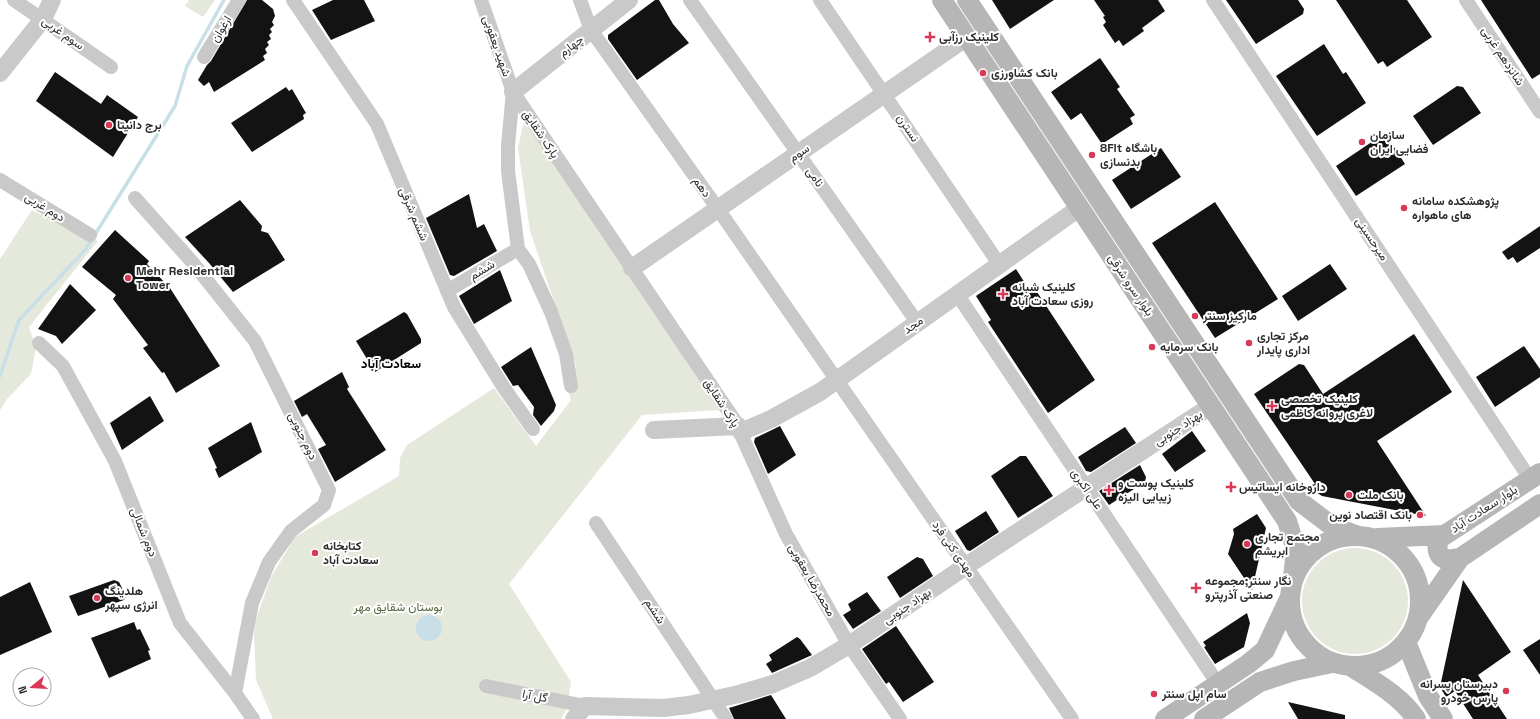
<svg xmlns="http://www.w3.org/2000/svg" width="1540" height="719" font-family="'Space Grotesk',Vazirmatn,sans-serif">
  <rect width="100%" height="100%" fill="#fff"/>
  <!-- green -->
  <path fill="#e4e9db" d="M189 0H215L203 17 185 6Z
    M525 115 719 410 642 415 509 584 571 682 567 708 561 719H273L256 680 254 634 256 619 271 577 295 537 399 476 400 458 407 445 494 388 536 446 571 400 568 391 576 366 530 231 518 148Z
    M32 210 98 241 29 327 36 348 31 374 7 399 0 410V259Z
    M1302 601a53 53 0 1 1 106 0a53 53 0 1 1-106 0Z"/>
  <!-- water -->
  <path fill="#c8dfe8" d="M416 628a13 13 0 1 1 26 0a13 13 0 1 1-26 0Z"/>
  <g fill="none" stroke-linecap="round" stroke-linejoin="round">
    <!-- stream -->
    <path stroke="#c8dfe8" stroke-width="3.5" d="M0 376 19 320 86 249 175 106 187 66 224 0"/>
  </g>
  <!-- building -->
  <path fill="#131313" d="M247 0H262L273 9 275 16 272 22 274 25 270 29 272 32 269 35 271 39 267 42 269 45 265 49 267 53 263 56 265 60 214 92 209 82 204 86 198 80 207 65 211 61Z
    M333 0H364L375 21 331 40 312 10Z
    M655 0H659L673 24 689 43 637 80 608 39V35Z
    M992 0H1054L1010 29Z
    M1094 0H1158L1165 11 1142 28 1144 31 1123 46 1119 40 1115 43 1103 25 1106 22 1103 17 1105 16Z
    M1226 0H1298L1304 9 1303 14 1256 44Z
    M1336 0H1407L1432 37 1387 67 1383 61 1378 64Z
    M1481 0H1540V74L1532 79Z
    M1324 44 1343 74 1346 72 1366 103 1317 136 1276 76Z
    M1100 58 1120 87 1117 89 1135 115 1130 118 1133 124 1102 144 1081 113 1071 120 1051 92Z
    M55 72 101 104 107 95 138 117 113 157 36 101Z
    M1457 86 1463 87 1481 113 1433 145 1413 116Z
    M286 87 289 91 292 89 306 113 303 115 304 119 252 152 231 123Z
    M1385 133 1405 164 1356 196 1336 166Z
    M1161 148 1181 177 1131 209 1112 180Z
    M469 194 477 228 484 224 497 251 454 276 450 275 426 218Z
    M240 200 262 226 261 231 268 233 285 260 233 292 209 263 185 237Z
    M1215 202 1278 299 1215 338 1152 243Z
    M1540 226V248L1517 263 1513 257 1508 260 1502 252Z
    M115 230 149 261 147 264 170 288 220 366 176 393 164 372 162 373 143 348 148 345 113 299 116 295 82 267Z
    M1330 264 1347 289 1298 321 1282 296Z
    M1016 269 1030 291 1037 292 1095 380 1048 413 988 322 991 320 976 296Z
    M500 270 512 301 474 324 459 296Z
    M70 284 96 310 62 344 56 336 38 329Z
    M404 312 407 314 421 339V343L375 372 356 341Z
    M1414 334 1452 392 1377 441 1426 516 1322 496 1316 492 1312 485 1315 484 1254 394 1299 364 1304 365 1323 394Z
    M1524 346 1540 369V377L1495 407 1476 377Z
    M531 347 556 405 554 411 541 426 533 415 534 407 518 385 513 386 501 367Z
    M342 372 349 387 347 389 386 450 335 482 318 449 326 445 307 414 302 417 294 401Z
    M150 396 164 421 122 450 110 423Z
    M251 422 262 452 219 478 215 469 217 468 208 448Z
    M780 426 796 455 768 474 754 442 755 438Z
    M1125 427 1136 443 1091 472 1086 471 1078 457Z
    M1192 431 1206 451 1175 472 1162 454Z
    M1020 456H1026L1053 496 1018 518 991 476Z
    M1140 465 1146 477 1145 482 1109 505 1099 491Z
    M986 511 999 532 970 551 967 550 955 531Z
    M1257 514 1266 528 1252 590 1228 554 1234 534 1233 529Z
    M917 557 923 559 933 576 900 598 887 577Z
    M114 580 119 582 126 596 124 600 78 616 69 596Z
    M1463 580 1511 652 1478 675 1507 719H1473L1455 691 1446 697 1440 687Z
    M30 582 52 632 0 655V597Z
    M867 592 881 611 853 629 843 615 851 610 848 604Z
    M1247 613 1250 623 1244 647 1215 664 1204 647 1206 646 1203 642Z
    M134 622 137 630 140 629 150 650 148 651 151 659 109 678 91 638Z
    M896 626 934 682 903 702 889 682 886 684 862 649Z
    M797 637 800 639 812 655 772 673 766 664 772 660 769 655Z
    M1540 639V675L1523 650Z
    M771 695 786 719H734L729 708Z
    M1288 702 1345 715V719H1298Z"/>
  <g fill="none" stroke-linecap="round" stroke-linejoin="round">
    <!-- minor -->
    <path stroke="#c9c9c9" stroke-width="14" d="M14 0 111 67
      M293 0 377 124 454 307 504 388 533 429
      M481 0 513 92 735 421 786 534 849 645 900 719
      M580 0 591 30 718 209 1072 719
      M690 0 912 315
      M820 0 995 258
      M1213 0 1530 479
      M1466 0 1540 112
      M204 57 239 0
      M513 92 508 145V171L518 249 529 264 551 312 566 354 571 386
      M0 180 90 235
      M135 198 193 263 255 341 329 490 324 505 291 531 269 562 252 603 235 693
      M447 291 518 249
      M957 294 1218 684
      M39 343 63 366 115 461 180 623 235 693 253 719
      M596 523 726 719
      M486 686 585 706"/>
    <!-- tertiary -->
    <path stroke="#c9c9c9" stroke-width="18" d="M0 73 43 19 52 0
      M513 92 629 0
      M632 268 967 37
      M654 430 738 426
      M741 432 771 419 820 392 1079 208
      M574 719 585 706 663 708 689 705 739 694 773 684 810 668 849 645 966 566 1211 406"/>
    <!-- secondary -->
    <path stroke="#b6b6b6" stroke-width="20" d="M942 0 1287 521 1296 550 1293 578
      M967 0 1299 501 1332 526 1356 535
      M1290 601a65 65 0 1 1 130 0a65 65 0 1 1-130 0Z
      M1377 538 1444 535
      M1460 558C1456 558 1451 560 1447 559 1436 558 1436 545 1440 538L1540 473
      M1418 618 1460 558 1540 504
      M1406 642 1428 696 1443 719
      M1352 667C1375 682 1401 696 1416 719
      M1165 719 1248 664 1265 650 1289 599
      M1204 719 1260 682 1294 671 1332 663"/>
  </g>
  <!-- markers -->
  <g fill="#d83956" stroke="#fff" stroke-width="1.5">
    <path d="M928 31h4v4h4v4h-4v4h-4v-4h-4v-4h4z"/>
    <circle cx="983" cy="73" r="4"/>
    <circle cx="109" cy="125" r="4"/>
    <circle cx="1362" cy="142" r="4"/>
    <circle cx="1092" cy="155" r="4"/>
    <circle cx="1404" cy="208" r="4"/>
    <circle cx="128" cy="278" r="4"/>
    <path d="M1001 288h4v4h4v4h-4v4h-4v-4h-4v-4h4z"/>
    <circle cx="1195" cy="316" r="4"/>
    <circle cx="1249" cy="343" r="4"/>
    <circle cx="1152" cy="347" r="4"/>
    <path d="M1270 400h4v4h4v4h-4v4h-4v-4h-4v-4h4z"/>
    <path d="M1229 481h4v4h4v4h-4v4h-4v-4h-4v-4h4z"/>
    <path d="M1107 484h4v4h4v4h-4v4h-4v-4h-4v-4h4z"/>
    <circle cx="1349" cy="495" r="4"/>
    <circle cx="1420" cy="515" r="4"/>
    <circle cx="1247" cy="544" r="4"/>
    <circle cx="315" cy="553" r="4"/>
    <path d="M1194 582h4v4h4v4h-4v4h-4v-4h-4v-4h4z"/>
    <circle cx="97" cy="598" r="4"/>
    <circle cx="1506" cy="691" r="4"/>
    <circle cx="1154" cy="694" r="4"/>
  </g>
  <g text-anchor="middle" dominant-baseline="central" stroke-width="4" stroke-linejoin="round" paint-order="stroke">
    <!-- street labels -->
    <g font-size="12" fill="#2c2c2c" stroke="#fff">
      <text transform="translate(221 29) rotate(-59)">ارغوان</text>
      <text transform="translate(63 33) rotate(35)">سوم غربی</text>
      <text transform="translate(497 46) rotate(71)">شهید یعقوبی</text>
      <text transform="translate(571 46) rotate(-38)">چهارم</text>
      <text transform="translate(1503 56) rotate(57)">شانزدهم غربی</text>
      <text transform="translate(908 128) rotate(56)">نسترن</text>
      <text transform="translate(541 134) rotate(56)">پارک شقایق</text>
      <text transform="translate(799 153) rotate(-35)">سوم</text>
      <text transform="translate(815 177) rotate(55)">نامی</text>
      <text transform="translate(702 187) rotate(55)">دهم</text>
      <text transform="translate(45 207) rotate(32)">دوم غربی</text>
      <text transform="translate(414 214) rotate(67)">ششم شرقی</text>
      <text transform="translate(1372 239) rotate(56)">میرحسینی</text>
      <text transform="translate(482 270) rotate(-31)">ششم</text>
      <text transform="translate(1131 285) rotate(56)">بلوار سرو شرقی</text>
      <text transform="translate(913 325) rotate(-35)">مجد</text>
      <text transform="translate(722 403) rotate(57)">پارک شقایق</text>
      <text transform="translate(1178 428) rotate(-33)">بهزاد جنوبی</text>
      <text transform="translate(303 436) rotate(64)">دوم جنوبی</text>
      <text transform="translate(1087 489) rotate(56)">علی اکبری</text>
      <text transform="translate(1484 509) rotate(-33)">بلوار سعادت آباد</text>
      <text transform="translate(144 532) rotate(68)">دوم شمالی</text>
      <text transform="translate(954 549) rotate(55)">مهدی کنی فرد</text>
      <text transform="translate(812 580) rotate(60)">محمدرضا یعقوبی</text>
      <text transform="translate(907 606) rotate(-34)">بهزاد جنوبی</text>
      <text transform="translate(655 611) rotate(57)">ششم</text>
      <text transform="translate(535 696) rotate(11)">گل آرا</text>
    </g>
    <!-- poi labels -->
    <g font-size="12" font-weight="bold" fill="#2c2c2c" stroke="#fff" text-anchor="start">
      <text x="939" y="37">کلینیک رزآبی</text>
      <text x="991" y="73">بانک کشاورزی</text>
      <text x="117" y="125">برج دانیتا</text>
      <text x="1370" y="135">سازمان<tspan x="1370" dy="14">فضایی ایران</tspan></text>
      <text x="1100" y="148">8Fit باشگاه<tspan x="1100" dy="14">بدنسازی</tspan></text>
      <text x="1412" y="201">پژوهشکده سامانه<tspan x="1412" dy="14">های ماهواره</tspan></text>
      <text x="136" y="271">Mehr Residential<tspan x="136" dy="14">Tower</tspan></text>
      <text x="1012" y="287">کلینیک شبانه<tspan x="1012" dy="14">روزی سعادت آباد</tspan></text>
      <text x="1203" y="316">مارکیز سنتر</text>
      <text x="1257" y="336">مرکز تجاری<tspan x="1257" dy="14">اداری پایدار</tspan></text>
      <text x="1160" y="347">بانک سرمایه</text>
      <text x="1281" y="399">کلینیک تخصصی<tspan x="1281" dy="14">لاغری پروانه کاظمی</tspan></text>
      <text x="1118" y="483">کلینیک پوست و<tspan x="1118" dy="14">زیبایی الیزه</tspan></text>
      <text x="1239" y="487">داروخانه ایساتیس</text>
      <text x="1357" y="495">بانک ملت</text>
      <text x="1412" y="515" text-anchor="end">بانک اقتصاد نوین</text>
      <text x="1255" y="537">مجتمع تجاری<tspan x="1255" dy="14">ابریشم</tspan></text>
      <text x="323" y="546">کتابخانه<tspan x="323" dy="14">سعادت آباد</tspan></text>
      <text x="1205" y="581">نگار سنتر;مجموعه<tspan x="1205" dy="14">صنعتی آذرپترو</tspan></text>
      <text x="105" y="591">هلدینگ<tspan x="105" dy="14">انرژی سپهر</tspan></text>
      <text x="1498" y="684" text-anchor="end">دبیرستان پسرانه<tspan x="1498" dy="14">پارس خودرو</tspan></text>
      <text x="1162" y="694">سام اپل سنتر</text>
    </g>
    <!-- park labels -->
    <g font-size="12" fill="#54643d" stroke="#fff">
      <text x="398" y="607">بوستان شقایق مهر</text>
    </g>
    <!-- neighbourhood labels -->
    <g font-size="13" font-weight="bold" fill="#000" stroke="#fff">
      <text x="391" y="363">سعادت آباد</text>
    </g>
  </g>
  <!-- north arrow -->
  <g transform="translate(32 687) rotate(252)"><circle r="19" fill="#ffffff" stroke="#ababab"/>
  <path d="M0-3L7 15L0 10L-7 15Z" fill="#d83956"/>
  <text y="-6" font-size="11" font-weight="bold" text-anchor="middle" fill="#2c2c2c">N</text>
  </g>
</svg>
